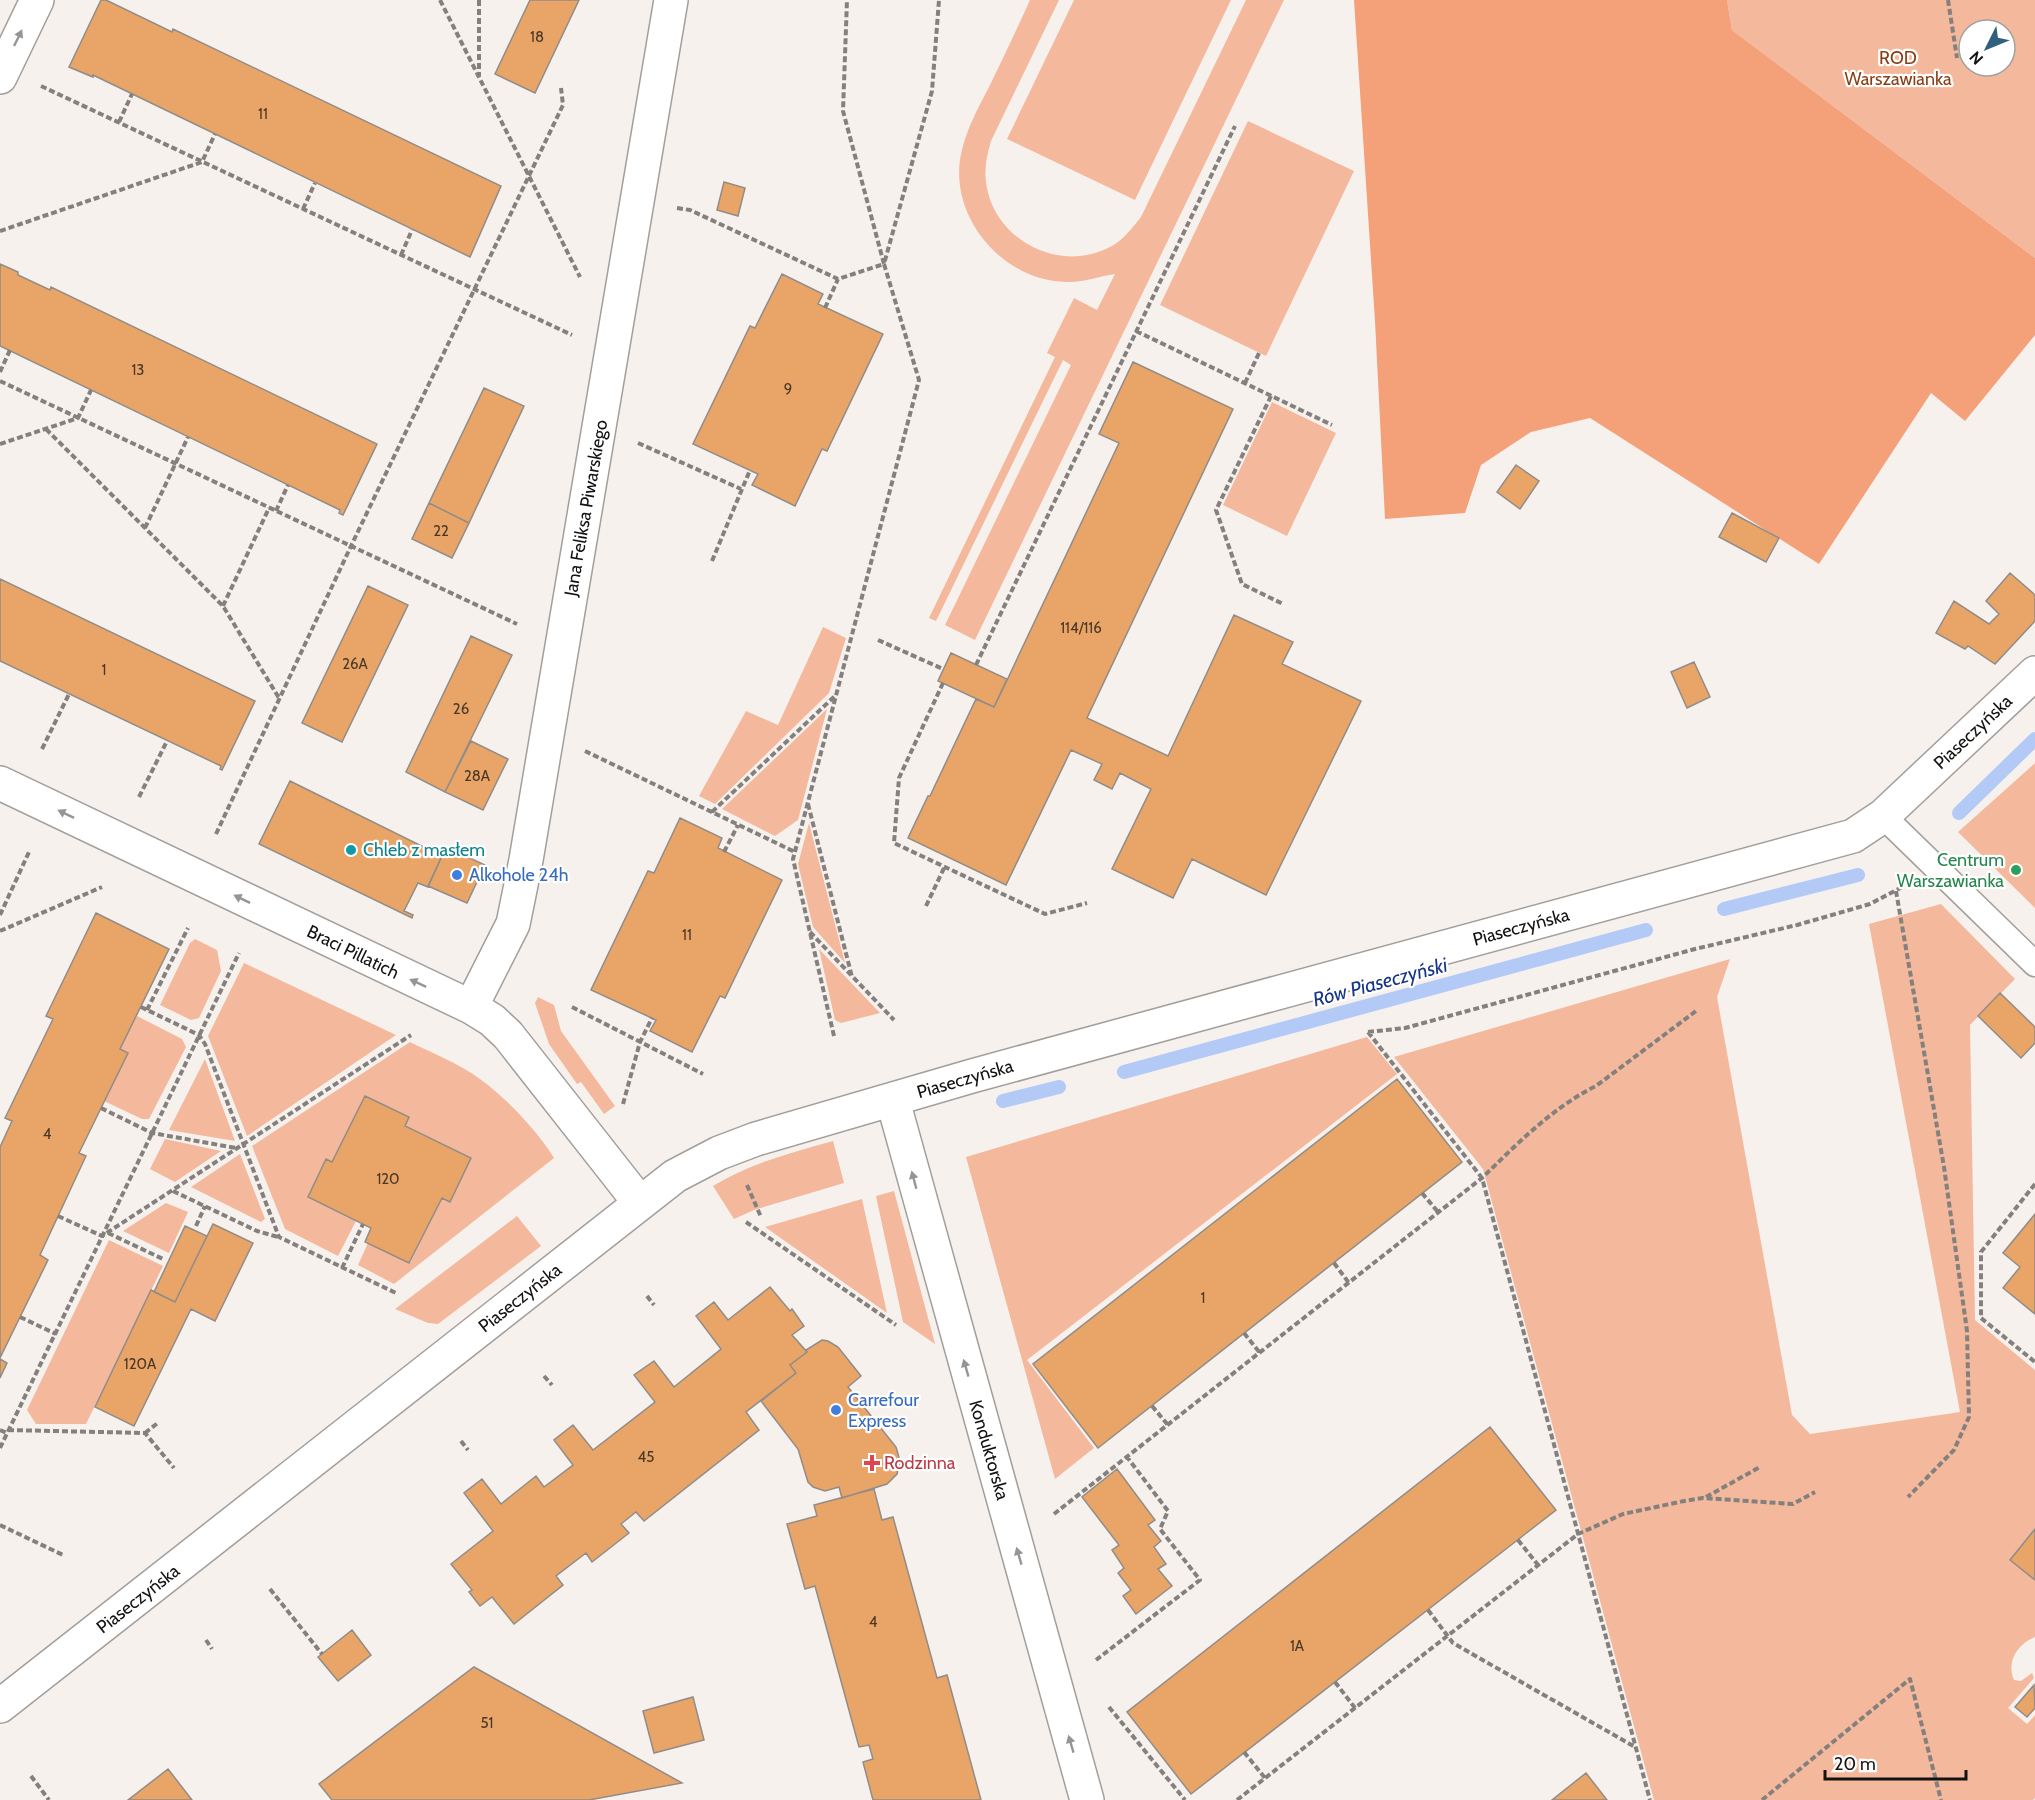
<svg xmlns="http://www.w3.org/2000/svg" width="2035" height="1800" font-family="Cabin,sans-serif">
  <rect width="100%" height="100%" fill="#f7f1ee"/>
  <!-- green -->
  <path fill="#f4b89c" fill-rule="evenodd" d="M1030 0H1059L991 141C987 155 984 168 986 182 993 240 1060 275 1112 246 1124 239 1133 227 1141 217L1246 0H1284L975 640 945 625 1071 365 1063 360 936 621 929 618 1055 357 1047 353 1074 298 1097 310 1115 274C1099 276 1083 283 1066 282 1003 281 948 217 961 154 966 130 978 108 989 87 1003 58 1017 29 1030 0Z
    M1074 0H1231L1135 200 1007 139Z
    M1727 0H2035V258L1732 30ZM1969 30H2005V66H1969Z
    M1248 121 1354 171 1266 356 1160 305Z
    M1272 402 1336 433 1287 536 1223 505Z
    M823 627 846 638 829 693 715 804 699 796 746 711 778 725Z
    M827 709 798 820 775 836 722 809Z
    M2035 763V908L1958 832Z
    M809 823 845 963 813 927 798 864Z
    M1941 904 2015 979 1970 1025 1975 1320 2035 1370V1529L2010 1560 2035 1580V1637C2017 1644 2006 1662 2014 1680L2021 1681 2032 1673 2034 1678 2008 1708 2027 1724 2035 1715V1798L2033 1800H1654L1483 1169 1394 1057 1730 959 1717 997 1792 1415 1810 1434 1960 1412 1869 924Z
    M195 939 217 950 221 971 199 1018 191 1020 160 1005 190 943Z
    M819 949 880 1013 841 1023 835 1020Z
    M244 963 396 1035 247 1136 208 1036Z
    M538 997 554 1005 561 1031 615 1106 604 1114 581 1082 577 1084 549 1044 535 1003Z
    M137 1016 182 1039 186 1047 149 1119H142L104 1101 128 1053 120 1049Z
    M1367 1037 1397 1074 1027 1360 1094 1448 1055 1479 966 1157Z
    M410 1042C432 1053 460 1064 480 1079 506 1098 537 1130 554 1158L394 1284 358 1265 368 1243 410 1263 442 1198 471 1158 405 1126 409 1117 365 1096 332 1162 326 1159 308 1196 356 1221 338 1256 285 1229 252 1146Z
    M205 1059 235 1141 169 1130Z
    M165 1139 221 1151 175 1182 150 1169Z
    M833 1141 844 1183 754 1210 734 1219 713 1186C750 1163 791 1153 833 1141Z
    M240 1154 265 1219 261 1222 191 1187Z
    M894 1191 935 1344 903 1322 876 1196Z
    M862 1199 887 1313 765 1227Z
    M166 1203 188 1212 169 1253 123 1231Z
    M517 1216 541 1246 438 1324 428 1323 395 1309Z
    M109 1240 163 1266 86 1424H36L27 1410Z"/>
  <!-- forest -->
  <path fill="#f4a17a" d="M1354 0H1727L1732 30 2035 258V335L1965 421 1931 393 1819 564 1590 418 1531 432 1481 465 1465 513 1385 519 1375 321Z"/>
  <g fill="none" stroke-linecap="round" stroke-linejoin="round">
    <!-- stream -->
    <path stroke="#b3c9f6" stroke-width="14" d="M1959 813 2035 739
      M1724 909 1858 875
      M1124 1072 1646 930
      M1003 1101 1059 1087"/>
  </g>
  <!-- building -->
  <path fill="#e9a567" stroke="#918c88" stroke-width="1.5" d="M101 0H106L172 32 173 29 501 186 470 257 93 75V77L69 67Z
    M530 0H579L535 93 495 74Z
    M724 182 745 188 738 216 717 210Z
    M0 264 18 272V275L50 290 51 287 377 444 343 515 339 513 340 510 0 346Z
    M782 274 823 294 818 304 883 334 827 451 822 449 795 506 752 485 758 474 693 444 750 326 755 328Z
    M1133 362 1233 409 1087 718 1168 756 1234 615 1293 642 1282 664 1361 701 1266 895 1192 859 1173 898 1112 869 1151 789 1120 773 1112 789 1094 780 1102 764 1071 750 1006 885 908 838 928 796H930L976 699 994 707 1000 695 1119 443 1099 434Z
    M484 388 524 406 469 523 429 503Z
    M1516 465 1539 481 1520 509 1497 492Z
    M429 503 469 523 452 558 412 539Z
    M1732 513 1779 538 1766 562 1719 537Z
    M2010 573 2035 595V621L1995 664 1968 646 1965 649 1936 633 1954 601 1989 624 1999 614 1986 601Z
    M0 579 255 701 222 770 220 769 221 766 0 661Z
    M368 586 408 605 342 742 302 723Z
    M471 636 512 655 445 792 406 772Z
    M951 653 1007 679 994 707 938 681Z
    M1694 662 1710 697 1687 708 1671 672Z
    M471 741 508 759 483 810 445 792Z
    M290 781 442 856 428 887 418 883 404 911 413 915 412 918 259 844Z
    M680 818 722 838 718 848 782 880 725 998 720 996 692 1052 650 1031 656 1020 591 990 648 871 654 873Z
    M446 847 485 865 467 903 428 886Z
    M96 913 169 949 120 1049 128 1053 79 1153 86 1156 40 1255 48 1260 0 1358V1147L12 1121 5 1118 53 1019 46 1016Z
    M2000 993 2035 1027V1043L2021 1058 1978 1016Z
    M1397 1079 1462 1162 1098 1448 1033 1364Z
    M365 1096 409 1117 405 1126 471 1158 450 1202 442 1198 409 1263 365 1242 371 1228 308 1197 326 1159 332 1162Z
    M2035 1214V1314L2003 1288 2020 1267 2003 1253Z
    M213 1224 253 1243 215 1321 191 1309 134 1426 95 1407 151 1290 175 1302Z
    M185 1226 207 1236 175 1302 154 1292Z
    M770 1287 790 1311 792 1309 804 1326 792 1335 807 1352 790 1365 796 1373 746 1412 759 1430 644 1521 636 1512 621 1524 629 1533 592 1562 586 1553 556 1576 563 1585 514 1624 492 1597 480 1606 469 1592 472 1590 451 1564 493 1531 464 1493 482 1479 501 1504 536 1476 544 1487 573 1465 554 1440 573 1425 593 1450 655 1402 634 1375 654 1361 674 1387 721 1349 696 1316 714 1302 728 1320Z
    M822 1340 828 1341 838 1347 861 1376 848 1387 896 1447 900 1461 897 1474 887 1484 842 1498 839 1487 825 1491 813 1487 808 1482 798 1449 761 1401 796 1373 790 1365 807 1352 806 1350Z
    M0 1359 7 1363 0 1378Z
    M1490 1427 1556 1510 1191 1794 1127 1712Z
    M1117 1469 1155 1520 1148 1525 1161 1541 1154 1547 1166 1564 1158 1569 1172 1586 1136 1614 1123 1596 1131 1590 1118 1573 1124 1568 1112 1550 1119 1545 1082 1497Z
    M874 1489 882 1520 893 1517 937 1678 947 1675 981 1800H873L863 1762 873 1759 869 1745 859 1747 815 1586 805 1589 787 1524 817 1516 814 1505Z
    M2035 1529V1580L2010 1560Z
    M352 1630 371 1655 338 1681 318 1657Z
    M474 1667 682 1783 589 1800H332L319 1784Z
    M2034 1685 2035 1708 2027 1717 2015 1707Z
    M693 1697 704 1740 654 1753 643 1711Z
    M168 1769 192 1800H128Z
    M1586 1773 1607 1800H1552Z"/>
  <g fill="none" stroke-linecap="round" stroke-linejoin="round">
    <!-- lane casing -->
    <g stroke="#a49e9b" stroke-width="27">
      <path id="lane" d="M1883 816 2035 964"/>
    </g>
    <!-- street casing -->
    <g stroke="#a49e9b" stroke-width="36">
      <path id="street" d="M0 77 37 0
        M0 783 471 1007 492 1020 508 1035 640 1203
        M471 1007 513 924 526 860 671 0
        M893 1101 1087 1800
        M0 1706 675 1176 719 1153 756 1139 972 1076 1853 836 1883 816 2035 673"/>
    </g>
    <!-- path -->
    <path stroke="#84807e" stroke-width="4" stroke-dasharray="6 3" stroke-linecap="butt" d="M440 0 580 277
      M479 0V77
      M1948 0 1957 58
      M41 86 572 335
      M119 122 132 94
      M677 208 690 210 838 279 884 264 843 111 847 0
      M303 209 315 183
      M0 231 202 162 215 134
      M401 255 412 230
      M825 308 838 279
      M1136 331 1332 425
      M0 372 10 350
      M0 381 517 624
      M1245 383 1259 353
      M1271 396 1216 510 1242 584 1283 604
      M46 429 223 606 279 698
      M638 443 741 489
      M0 444 78 418 91 390
      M276 511 288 485
      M145 528 188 437
      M712 561 750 470
      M223 606 269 508
      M878 640 943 669
      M976 665 1235 126
      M943 683 899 778 894 843 1045 914 1087 903
      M42 749 69 694
      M585 751 795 852
      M139 797 167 741
      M808 804 852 977
      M712 812 836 695
      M216 834 351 546 563 105 561 88
      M724 852 738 825
      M1896 891 1944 1167 1967 1331 1969 1417 1954 1450 1908 1497
      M926 906 945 866
      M0 915 29 852
      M0 931 102 887
      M810 932 894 1020
      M141 1007 199 1035 205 1044 279 1237 398 1294
      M572 1007 703 1074
      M147 1010 188 928
      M1368 1032 1482 1178 1650 1800
      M1368 1032 1405 1028 1695 949 1797 925 1870 904 1904 886
      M834 1036 793 859 919 380 884 264 932 91 939 0
      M623 1104 640 1042 652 1018
      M101 1108 152 1133 236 1148
      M2035 1184 1981 1252V1318L2035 1362
      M747 1185 761 1217
      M173 1191 257 1231 278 1237
      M1422 1193 1438 1212
      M58 1216 102 1236 411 1035
      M746 1222 896 1325
      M196 1226 205 1206
      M108 1233 163 1259
      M1334 1263 1349 1283
      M342 1268 363 1224
      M647 1296 654 1305
      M20 1317 56 1334
      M1244 1333 1260 1353
      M544 1376 552 1385
      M1152 1406 1168 1425
      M0 1430 7 1433
      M8 1430 145 1433 174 1468
      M145 1433 159 1422
      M461 1441 468 1450
      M0 1448 239 953
      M1706 1497 1760 1467
      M1054 1514 1482 1178C1517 1144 1552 1108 1596 1086L1696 1011
      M0 1525 63 1555
      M1518 1540 1538 1565
      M270 1589 322 1654
      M1428 1610 1453 1643 1635 1747
      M206 1640 212 1649
      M1096 1660 1200 1580 1160 1529 1168 1511 1127 1457
      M1335 1682 1355 1708
      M1109 1707 1185 1800
      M1244 1752 1265 1778
      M31 1776 49 1800
      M1237 1800 1578 1534 1623 1514 1684 1501 1703 1498 1793 1504 1815 1492
      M1762 1800 1910 1679 1941 1800"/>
    <!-- lane -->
    <use href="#lane" stroke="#fff" stroke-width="24"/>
    <!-- street -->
    <use href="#street" stroke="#fff" stroke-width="33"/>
  </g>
  <!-- one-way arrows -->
  <defs><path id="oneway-solid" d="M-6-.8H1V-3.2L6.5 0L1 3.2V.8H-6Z" transform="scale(1.5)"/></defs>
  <g fill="#969594">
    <use href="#oneway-solid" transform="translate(18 38) rotate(-64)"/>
    <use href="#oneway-solid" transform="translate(66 814) rotate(-154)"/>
    <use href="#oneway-solid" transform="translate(242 899) rotate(-154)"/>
    <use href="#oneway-solid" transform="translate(418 983) rotate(-155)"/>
    <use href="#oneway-solid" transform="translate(914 1180) rotate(-105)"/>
    <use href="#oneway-solid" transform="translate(966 1368) rotate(-106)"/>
    <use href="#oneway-solid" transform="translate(1019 1556) rotate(-106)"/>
    <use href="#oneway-solid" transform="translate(1071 1744) rotate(-106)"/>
  </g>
  <!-- markers -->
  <circle fill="#0f9aa8" stroke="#fff" stroke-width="2" cx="351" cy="850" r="6"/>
  <circle fill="#2e9e5b" stroke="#fff" stroke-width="2" cx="2016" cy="870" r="6"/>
  <g fill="#3f7fe0" stroke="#fff" stroke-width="2">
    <circle cx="457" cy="875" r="6"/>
    <circle cx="836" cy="1410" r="6"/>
  </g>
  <path fill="#e0444e" stroke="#fff" stroke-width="2" d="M869 1454h6v6h6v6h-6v6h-6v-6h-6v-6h6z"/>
  <g text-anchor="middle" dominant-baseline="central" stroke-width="4.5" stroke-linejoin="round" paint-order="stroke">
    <!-- number labels -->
    <g font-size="15" fill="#4a3827">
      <text x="537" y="37">18</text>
      <text x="263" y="114">11</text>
      <text x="138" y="370">13</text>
      <text x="788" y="389">9</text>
      <text x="441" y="531">22</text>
      <text x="1081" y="628">114/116</text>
      <text x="355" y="664">26A</text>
      <text x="104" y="670">1</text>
      <text x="461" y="709">26</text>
      <text x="477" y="776">28A</text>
      <text x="687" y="935">11</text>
      <text x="47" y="1134">4</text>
      <text x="388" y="1179">120</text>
      <text x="1203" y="1298">1</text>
      <text x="140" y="1364">120A</text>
      <text x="646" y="1457">45</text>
      <text x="873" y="1622">4</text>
      <text x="1297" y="1646">1A</text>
      <text x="487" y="1723">51</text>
    </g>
    <!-- park labels -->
    <g font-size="18" fill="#893e15" stroke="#fff">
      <text x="1898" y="58">ROD<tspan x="1898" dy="21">Warszawianka</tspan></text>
    </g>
    <!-- street labels -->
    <g font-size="18" fill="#151312" stroke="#fff">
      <text transform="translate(586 508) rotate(-80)">Jana Feliksa Piwarskiego</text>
      <text transform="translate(1973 732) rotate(-43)">Piaseczyńska</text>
      <text transform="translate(1521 927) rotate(-15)">Piaseczyńska</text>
      <text transform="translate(353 952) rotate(26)">Braci Pillatich</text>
      <text transform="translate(965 1079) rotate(-16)">Piaseczyńska</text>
      <text transform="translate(520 1298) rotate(-38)">Piaseczyńska</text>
      <text transform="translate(989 1450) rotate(74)">Konduktorska</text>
      <text transform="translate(138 1599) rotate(-38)">Piaseczyńska</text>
    </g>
    <!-- culture labels -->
    <g font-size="18" fill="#0d838f" stroke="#fff" text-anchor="start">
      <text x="363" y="850">Chleb z masłem</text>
    </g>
    <!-- leisure labels -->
    <g font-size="18" fill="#27864d" stroke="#fff" text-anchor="end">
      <text x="2004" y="860">Centrum<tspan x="2004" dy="21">Warszawianka</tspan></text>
    </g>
    <!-- shop labels -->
    <g font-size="18" fill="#366cbe" stroke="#fff" text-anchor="start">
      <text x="469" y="875">Alkohole 24h</text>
      <text x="848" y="1400">Carrefour<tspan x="848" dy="21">Express</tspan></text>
    </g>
    <!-- health labels -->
    <g font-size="18" fill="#be3a42" stroke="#fff" text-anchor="start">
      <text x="884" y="1463">Rodzinna</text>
    </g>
    <!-- water labels -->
    <g font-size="20" font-style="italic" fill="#163689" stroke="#fff">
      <text transform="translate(1380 982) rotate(-15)">Rów Piaseczyński</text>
    </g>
  </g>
  <!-- north arrow -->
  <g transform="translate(1987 48) rotate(227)"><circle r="28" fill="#ffffff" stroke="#a1a1a0" stroke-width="1.5"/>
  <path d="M0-4.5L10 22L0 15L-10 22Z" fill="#2f607e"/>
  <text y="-9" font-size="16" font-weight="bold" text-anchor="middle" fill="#151312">N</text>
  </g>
  <!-- scale -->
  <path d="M1825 1770v9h141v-9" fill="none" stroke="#151312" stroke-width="3"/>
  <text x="1834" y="1770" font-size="18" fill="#151312" stroke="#ffffff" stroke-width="4.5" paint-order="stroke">20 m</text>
</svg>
